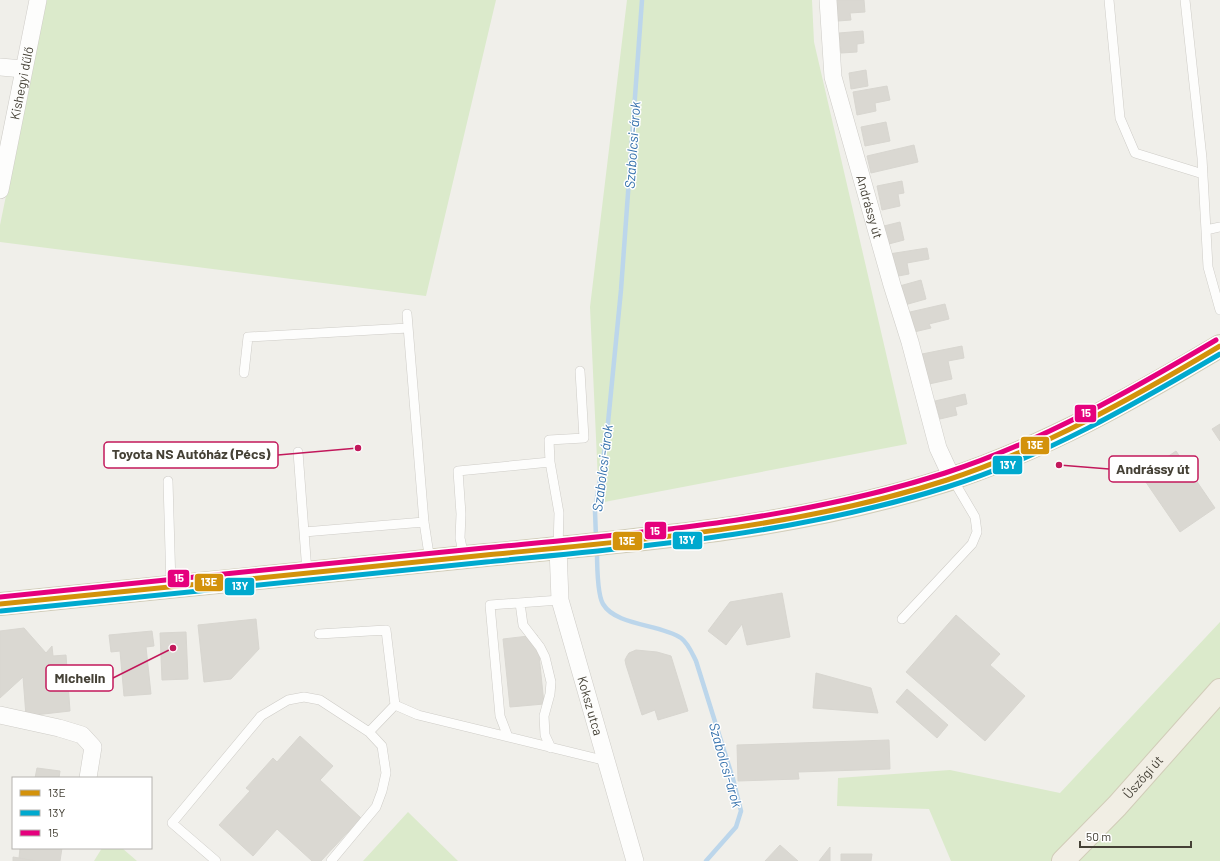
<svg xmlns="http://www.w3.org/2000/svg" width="1220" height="861" font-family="Barlow,sans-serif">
  <rect width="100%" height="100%" fill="#f0efea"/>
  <!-- green -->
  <path fill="#dbeacb" d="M46 0H496L426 296 0 242V225Z
    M627 0H812L814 42 907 444 599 503 590 307Z
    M1220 622V861H951L929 809 837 806 838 778 950 770 1060 793Z
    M408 812 458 861H363Z
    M102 848H122L137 861H94Z"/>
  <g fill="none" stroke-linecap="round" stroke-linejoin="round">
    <!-- stream -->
    <path stroke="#bcd6eb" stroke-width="4.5" d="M596 538 595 511 607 433 621 290 642 0
      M597 549C597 562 597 594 603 604 616 626 661 624 681 638 688 643 692 653 696 661L733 779 741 811 736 827 706 861"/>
  </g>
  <!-- building -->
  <path fill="#dad8d2" stroke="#d8d6d0" d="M836 0H864L865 12 850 13 851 20 838 21Z
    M863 31 864 43 857 44V52L841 53 839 33Z
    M866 70 868 86 851 89 849 73Z
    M887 86 890 100 875 103 876 111 857 115 853 92Z
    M886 122 890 141 865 146 861 127Z
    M914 145 918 162 871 173 867 156Z
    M902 181 904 193 898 194 900 206 882 210 877 186Z
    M900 222 904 240 885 245 880 227Z
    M927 248 929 259 907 263 909 274 893 277 889 254Z
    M921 280 926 299 901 306 896 287Z
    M945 304 949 319 929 324 931 328 914 332 910 312Z
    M962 346 964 358 948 361 952 379 929 384 922 354Z
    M965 394 967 404 955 407 957 415 940 419 935 401Z
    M1220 424V441L1212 429Z
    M1176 451 1215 508 1180 532 1141 475Z
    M782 593 790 637 747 645 742 624 726 645 708 631 730 602Z
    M956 615 1000 654 990 665 1025 696 985 741 906 672Z
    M256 619 259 649 231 679 204 682 198 625Z
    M24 628 46 653 52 646 53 656 66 655 70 711 26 716 23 677 0 698V631Z
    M152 631 154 646 146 647 151 694 124 696 120 651 111 652 109 635Z
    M186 632 188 679 162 680 160 633Z
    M537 635 544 704 510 707 503 639Z
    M636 650 657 652 671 656 688 711 658 720 655 710 642 715 626 665 625 660 627 656 629 653Z
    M816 673 871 688 878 713 813 708Z
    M907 689 948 725 937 738 896 702Z
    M300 736 333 766 320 780 361 818 321 861H312L277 829 253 856 219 825 250 791 246 788 273 758 277 762Z
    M889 740 890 769 798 772 799 779 738 781 737 745Z
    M37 768 60 771 59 778H35Z
    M780 845 798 861H765Z
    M830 847V861H819Z
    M20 848H62L60 861H36L19 858Z
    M841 854H872L871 861H841Z
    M13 857 19 858 36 861H13Z"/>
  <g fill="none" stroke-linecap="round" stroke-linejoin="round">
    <!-- service casing -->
    <g stroke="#ceccc7" stroke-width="10">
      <path id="service" d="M1109 0 1120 118 1135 153 1203 174
        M1185 0 1202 158 1208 267 1220 310
        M1206 230 1220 227
        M407 314 424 522 430 561
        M244 373 248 337 408 328
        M298 452 307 572
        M550 462 549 440 584 438 580 371
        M168 481 171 586
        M304 532 424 522
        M464 557 460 538 461 514 458 471 550 462 559 513 558 548
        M520 603 523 625 540 647 545 657 551 682 550 694 544 716 545 735 551 748
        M902 619 972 544 977 532 975 517 952 478
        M319 634 386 630 395 705 418 715 607 761
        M369 732 395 705
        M508 737 500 716 490 605 560 600
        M216 861 172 823 261 716 288 700 304 697 320 700 369 732 382 746 386 773 382 791 376 807 331 861"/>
    </g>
    <!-- minor casing -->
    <g stroke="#ceccc7" stroke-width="18">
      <g id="minor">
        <path id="s1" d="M828 0 833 77 892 285 910 342 938 448 952 478"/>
        <path d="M0 67 23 69"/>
        <path id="s2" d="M0 190 38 0"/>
        <path id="s3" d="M558 548 560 600 635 861"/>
        <path d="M0 715 59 728 82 735 93 747 88 778"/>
      </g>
    </g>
    <!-- primary casing -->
    <g stroke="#d1ccb8" stroke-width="24">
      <g id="primary">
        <path d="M0 604C162 587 324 571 486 555 641 540 798 528 947 480 1044 448 1133 398 1220 346"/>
        <path id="s4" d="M1063 861 1117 806 1220 690"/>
      </g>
    </g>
    <!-- service -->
    <use href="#service" stroke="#fdfdfc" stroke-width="9"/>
    <!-- minor -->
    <use href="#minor" stroke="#fdfdfc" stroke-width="17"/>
    <!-- primary -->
    <use href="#primary" stroke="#f1eee4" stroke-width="22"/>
    <!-- bus-1 casing -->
    <g stroke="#fff" stroke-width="8">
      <path id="bus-1" d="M0 604C162 587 324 571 486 555 641 540 799 528 947 480 1044 448 1133 398 1220 346"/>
    </g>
    <!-- bus-2 casing -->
    <g stroke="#fff" stroke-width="8">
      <path id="bus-2" d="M1 611C162 594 324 578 486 562 641 547 798 534 947 487 1044 457 1133 405 1220 354"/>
    </g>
    <!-- bus-3 casing -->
    <g stroke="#fff" stroke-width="8">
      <path id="bus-3" d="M0 597C161 580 323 564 484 548 639 533 796 521 945 473 1041 442 1130 391 1216 340"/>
    </g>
    <!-- bus-1 -->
    <use href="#bus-1" stroke="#d3920b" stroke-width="5"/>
    <!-- bus-2 -->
    <use href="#bus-2" stroke="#00a9ce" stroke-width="5"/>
    <!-- bus-3 -->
    <use href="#bus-3" stroke="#e5007d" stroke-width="5"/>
  </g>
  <g text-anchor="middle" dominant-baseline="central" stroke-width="3" stroke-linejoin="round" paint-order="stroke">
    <!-- street labels -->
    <g font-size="13" fill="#454136" stroke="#fff">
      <text stroke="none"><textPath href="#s2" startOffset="109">Kishegyi dűlő</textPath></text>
      <text stroke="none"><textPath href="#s1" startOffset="212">Andrássy út</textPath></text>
      <text stroke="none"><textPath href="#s3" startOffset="162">Koksz utca</textPath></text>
      <text stroke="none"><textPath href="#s4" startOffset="116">Üszögi út</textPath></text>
    </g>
    <!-- water labels -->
    <g font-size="14" font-style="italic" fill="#3571ac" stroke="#fff">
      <text transform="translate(632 145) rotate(-86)">Szabolcsi-árok</text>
      <text transform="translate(602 468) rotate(-83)">Szabolcsi-árok</text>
      <text transform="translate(726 765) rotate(74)">Szabolcsi-árok</text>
    </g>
  </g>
  <!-- callouts -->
  <path fill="none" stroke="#c2185b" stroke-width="1.5" d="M358 448L278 455M1059 465L1109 469M173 648L113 678"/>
  <g fill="#c2185b" stroke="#fff" stroke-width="1.5">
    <circle cx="358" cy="448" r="4"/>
    <circle cx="1059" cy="465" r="4"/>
    <circle cx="173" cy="648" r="4"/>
  </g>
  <g fill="#fff" stroke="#c2185b" stroke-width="1.5">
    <rect x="104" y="442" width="174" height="26" rx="4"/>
    <rect x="1109" y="456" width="89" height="26" rx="4"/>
    <rect x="46" y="665" width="67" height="26" rx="4"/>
  </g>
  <g font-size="14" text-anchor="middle" font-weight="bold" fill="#454136">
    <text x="191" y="459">Toyota NS Autóház (Pécs)</text>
    <text x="1153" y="474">Andrássy út</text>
    <text x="80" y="683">Michelin</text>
  </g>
  <g stroke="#fff" stroke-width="1.5">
    <rect x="1074" y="404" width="23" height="19" rx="4" fill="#e5007d"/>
    <rect x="1020" y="436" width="30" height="19" rx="4" fill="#d3920b"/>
    <rect x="992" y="455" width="31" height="20" rx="4" fill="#00a9ce"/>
    <rect x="644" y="521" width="23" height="19" rx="4" fill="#e5007d"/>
    <rect x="672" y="531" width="31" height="19" rx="4" fill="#00a9ce"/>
    <rect x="612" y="531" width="31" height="20" rx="4" fill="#d3920b"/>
    <rect x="167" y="569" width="23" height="19" rx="4" fill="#e5007d"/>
    <rect x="194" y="573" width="30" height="19" rx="4" fill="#d3920b"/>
    <rect x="224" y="577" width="31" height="19" rx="4" fill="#00a9ce"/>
  </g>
  <g font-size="11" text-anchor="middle" font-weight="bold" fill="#fff">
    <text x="1086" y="417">15</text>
    <text x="1035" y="449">13E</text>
    <text x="1008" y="469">13Y</text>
    <text x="655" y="535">15</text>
    <text x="687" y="544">13Y</text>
    <text x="627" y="545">13E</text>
    <text x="179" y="582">15</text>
    <text x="209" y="586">13E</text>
    <text x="240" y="590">13Y</text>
  </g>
  <!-- legend -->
  <rect x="12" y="777" width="140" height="72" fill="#ffffff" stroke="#b5b3af"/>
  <rect x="20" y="790" width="20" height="6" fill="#d3920b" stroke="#b5b3af"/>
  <text x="48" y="797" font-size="12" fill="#454136">13E</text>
  <rect x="20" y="810" width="20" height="6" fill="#00a9ce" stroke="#b5b3af"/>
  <text x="48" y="817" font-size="12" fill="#454136">13Y</text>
  <rect x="20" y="830" width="20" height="6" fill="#e5007d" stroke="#b5b3af"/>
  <text x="48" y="837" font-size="12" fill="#454136">15</text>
  <!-- scale -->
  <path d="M1080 841v6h111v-6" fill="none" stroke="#454136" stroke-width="2"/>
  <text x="1086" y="841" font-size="12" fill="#454136" stroke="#ffffff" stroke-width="3" paint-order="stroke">50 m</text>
</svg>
